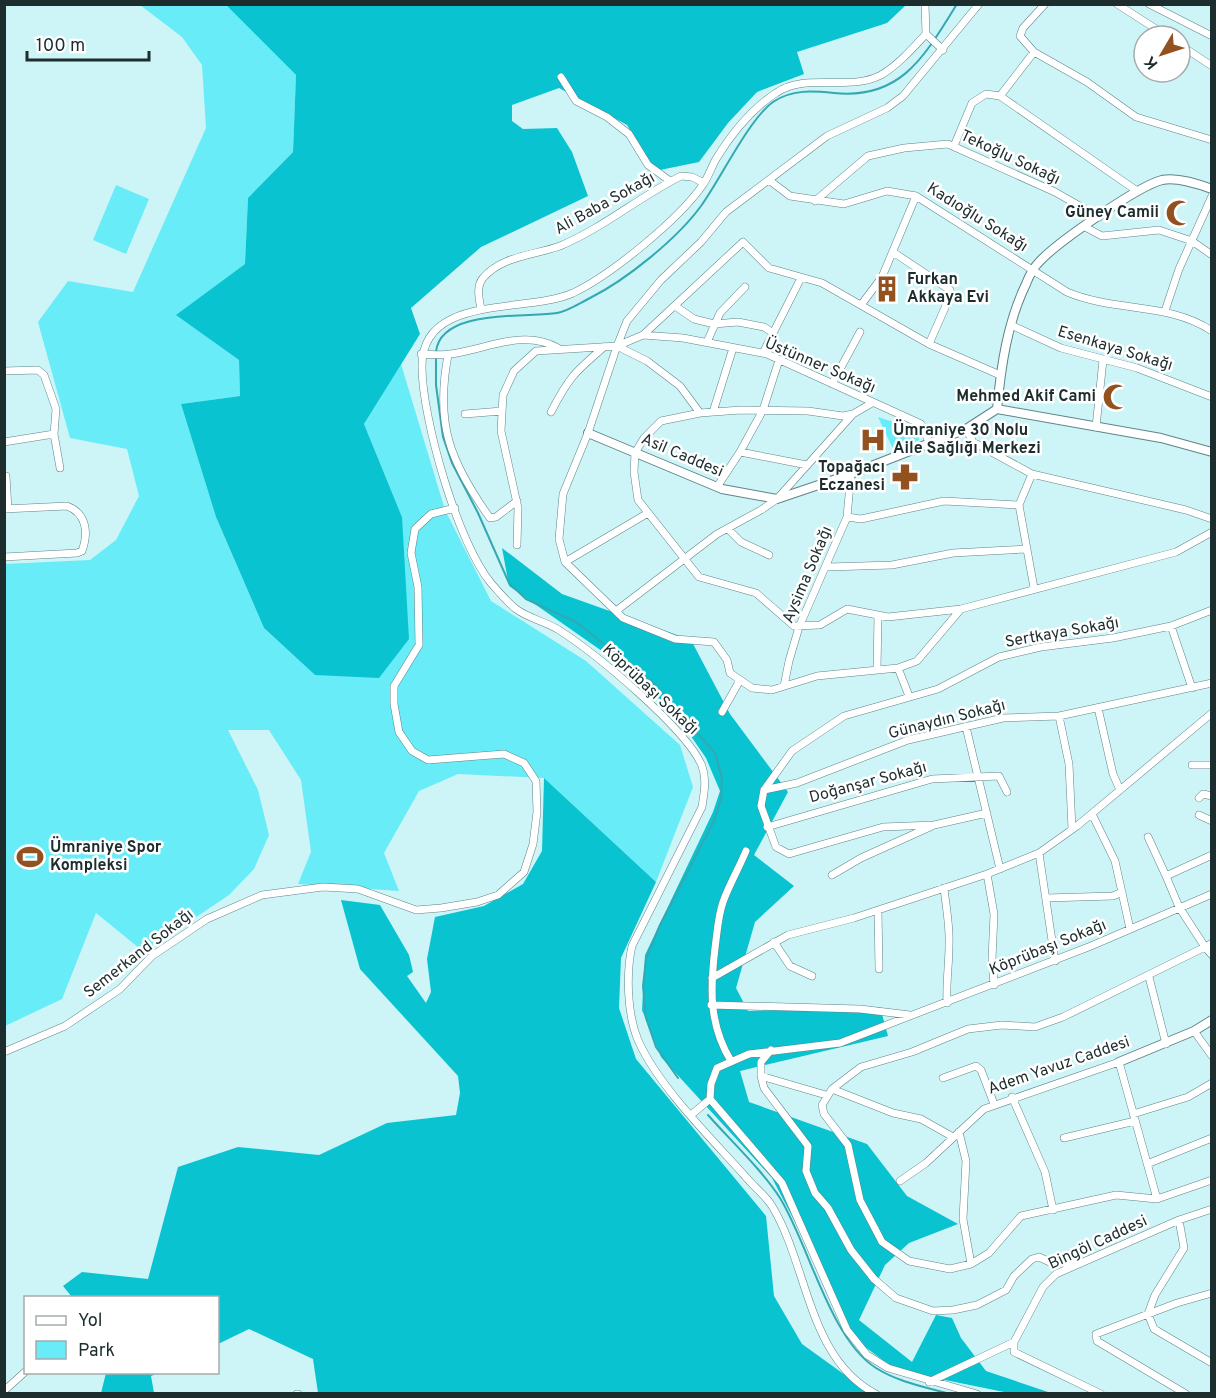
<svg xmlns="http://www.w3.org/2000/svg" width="1216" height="1398" font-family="Overpass,sans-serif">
  <rect width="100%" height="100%" fill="#cdf4f7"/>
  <!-- green -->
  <path fill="#68ecf7" d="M140 5H226L296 75 293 152 248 198 245 264 177 315 239 360 240 396 181 404 216 517 264 628 315 675 402 517 364 424 401 364 445 510 491 601 586 661 680 745 693 787 656 882 544 778 458 774 419 791 384 853 399 891 298 884 311 852 301 780 269 730H228L258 790 269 835 254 869 229 895 144 952 96 913 62 999 5 1026 4 564 90 560 116 540 139 496 127 449 70 438 38 322 68 281 133 292 206 128 202 65 182 37Z
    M116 185 149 199 126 254 93 240Z
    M878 417 915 429 920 431 919 440 894 451Z"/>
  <!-- forest -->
  <path fill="#09c3d0" d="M226 5H906L887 23 797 52 804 74 757 92 728 123 699 162 655 171 627 125 559 88 512 105V121L523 129 557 128 572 152 588 196 481 247 411 308 420 334 364 424 402 517 409 639 379 678 315 675 264 628 216 517 181 404 240 396 239 360 176 315 245 264 248 198 293 152 296 75Z
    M502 548 562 594 691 640 730 714 788 792 754 855 794 886 755 922 736 988 748 1011 880 1007 888 1036 740 1071 749 1102 867 1144 907 1196 958 1224 909 1243 885 1265 859 1320 912 1362 936 1315 952 1318 961 1338 986 1371 1051 1393H1009L896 1370 857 1341 772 1178 661 1057 642 1010 645 955 713 812 720 791 706 758 684 726 639 677 509 586Z
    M544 778 656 882 621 958 619 1008 636 1059 766 1216 774 1296 802 1344 870 1393H318L313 1359 249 1329 218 1344V1298L72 1297 63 1286 82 1272 148 1279 178 1167 238 1147 319 1155 387 1123 456 1115 460 1093 458 1076 360 969 341 900 380 905 409 955 413 972 407 976 426 1003 431 992 427 959 435 917 484 906 523 884 542 851Z
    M106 1373H158L151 1376 154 1393H101Z"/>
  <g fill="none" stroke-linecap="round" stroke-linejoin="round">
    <!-- stream -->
    <path stroke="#34a8b2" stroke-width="2" d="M436 352C440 308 528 318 557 313 568 311 580 303 590 298 626 280 677 239 701 206 720 180 749 119 773 102 792 89 813 91 834 93 902 100 925 55 957 4
      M436 357V385L443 437 452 463 478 513 509 583 526 599 576 622 652 682 715 753 722 778 721 799 714 821 660 925 646 959 643 986 646 1018 656 1047 678 1078
      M708 1115C730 1140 763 1171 780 1198 809 1245 830 1339 876 1368 898 1382 925 1387 950 1394"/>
    <!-- minor casing -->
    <g stroke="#608488" stroke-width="8">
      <path id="minor" d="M925 4 926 34 943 50
        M979 4 903 96 887 108 827 136 726 212 701 242 661 280 627 321 617 346 588 433 563 494 559 539 565 562 623 618 675 639 714 642 727 660 730 673 752 688 772 690 817 676 898 668 917 661 961 609 1176 552 1212 532
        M1117 4 1167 36
        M1149 4 1212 36
        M1180 45 1212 66
        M1034 52 1020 36 1023 28 1045 4
        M561 77 576 101 607 117 629 134 648 165 670 181
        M954 146 972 103 986 94 1000 96
        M769 180 790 196 844 204 887 191 916 196 1067 292C1114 312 1168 302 1212 331
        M1137 191 1000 96 1034 52 1087 82 1136 117 1212 140
        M815 201 868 156 904 148 948 144 1055 192 1099 217
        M1085 227 1102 236 1159 230 1192 241 1212 255
        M893 252 950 290 951 294 929 344
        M861 305 882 277 916 196
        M675 306 694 319 714 324 738 322 764 327 773 333
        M481 309C479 299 476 286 483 278 501 256 535 255 560 246 603 228 639 197 681 176L692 177 704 183
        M1165 311 1179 269 1212 196
        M1011 325 1061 348 1137 368 1212 397
        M643 335 743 242 769 268 822 283 929 344 1000 375
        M707 342 720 313 745 287
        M617 346 643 335 683 338 767 354 921 424 929 442
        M763 353 801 278
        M421 354C431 354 441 356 450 354 485 350 523 328 558 348
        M448 355C435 424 450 462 490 518L496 517 517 501
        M779 360 763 410 740 452 807 465
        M4 371 38 370 44 375 56 409 54 434 60 468
        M832 384 860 332
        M872 403 853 414 843 416 808 411 741 410 700 413 661 421 644 438 635 453 634 472 638 500 699 577 756 593 794 626 820 625 847 609 888 617 961 609
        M551 412C569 377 575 372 604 347
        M713 412 733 348
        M465 414 502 411
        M1096 427 1103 360
        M966 429 973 442 1032 474
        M4 442 54 434
        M6 476 8 509
        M717 487 740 452
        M4 509 67 506C86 513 89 532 82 551L77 553 4 557
        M847 517 861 519 944 501 1019 505
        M728 529 741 542 769 555
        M517 545 518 508 501 431 503 395 514 371 536 351 617 346 647 361 680 386 700 413
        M565 562 648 513
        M828 567 892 565 953 553 1025 549
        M1034 588 1019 505 1032 474 1186 510 1212 519
        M616 611 717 534 761 510 777 499 853 414
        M1171 626 1192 688
        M898 668 909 696
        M877 669 878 616
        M784 686 789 661 799 627 847 517 851 474
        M1098 708 1113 774 1120 790
        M722 712 740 680
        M1059 716 1069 764 1072 829
        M966 727 1000 869
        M1192 765H1212
        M764 790 797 783 908 740 1003 718 1059 716 1212 683
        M1199 798 1203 794 1212 796
        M987 813 934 825 883 827 789 854 776 847 761 806 764 790 792 751 844 716 938 689 999 657 1041 647 1113 638 1171 626 1212 610
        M1092 814 1115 861 1130 929
        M1199 815 1212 821
        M767 827 932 779 999 776 1007 792
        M1148 837 1166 876
        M1039 853 1055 961
        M1212 855 1166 876 1179 907 1205 947 1212 943
        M987 874 994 914 992 959 994 985
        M832 875 861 858 932 826
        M944 888C946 907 950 926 949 945 949 965 946 983 947 1003
        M1046 898 1113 896 1122 892
        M878 910 879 969
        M774 942 790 966 812 976
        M1212 955 1205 947 1063 1017 1035 1027 1002 1025 968 1029 912 1052 861 1067 832 1089 822 1105 824 1114 848 1145 860 1200 882 1242 909 1261 950 1269 971 1264 989 1253 1021 1216 1116 1195 1157 1199 1212 1180
        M1149 977 1166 1044
        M712 978 788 935 854 918 987 874 1039 853 1077 826 1212 713
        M711 1005 860 1009 910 1015
        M1194 1031 1212 1056
        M771 1050 761 1062V1076L826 1095
        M4 1052 65 1026 120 989 152 956 207 919 262 895 323 887 358 889 416 910 441 908 477 902 498 895 524 872 533 844 537 812 536 781 524 763 504 754 428 760 412 751 399 732 394 704V686L419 645 418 587 411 553 415 529 431 514 455 508
        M731 1061C709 1025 710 990 715 948 717 934 718 916 723 902 729 885 739 868 746 851
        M761 1076 764 1088 808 1146 806 1171 815 1193 828 1208 851 1250 874 1279 896 1298 933 1311 953 1310 977 1305 1006 1290 1014 1276 1032 1259 1039 1257 1052 1263H1081
        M943 1078 976 1066 981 1070 994 1104
        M832 1089 893 1113 921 1119 953 1137
        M1012 1097 1045 1172 1053 1210
        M1133 1114 1188 1097 1212 1083
        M691 1115 710 1099
        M959 1132 966 1161 963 1219 971 1264
        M1064 1138 1135 1121
        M1147 1164 1212 1138
        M900 1181 926 1163 984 1109 1119 1062 1157 1199
        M1179 1220 1184 1248 1155 1295 1148 1314 1154 1329 1212 1363
        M1014 1342V1352L1101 1394
        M929 1382 1014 1342 1043 1287 1056 1274 1179 1220 1212 1209
        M5 1390 26 1371
        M297 1394H298
        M876 1394C808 1359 808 1265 772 1206 765 1195 753 1186 745 1176 711 1138 658 1086 638 1040 627 1014 626 973 632 946L702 807C704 793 707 780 702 766 687 729 595 653 559 630 546 622 528 618 516 609 507 602 498 591 491 583 458 544 422 418 422 367 421 293 526 314 573 293 611 275 678 220 702 186 708 178 711 168 716 159 732 133 750 110 776 93 806 72 849 92 881 75 898 65 912 49 926 34
        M977 1394 888 1368 867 1355 847 1330 782 1183 710 1099 711 1084 717 1068 749 1054 840 1043 1091 946 1212 894
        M1186 1394 1097 1341 1096 1334 1177 1303 1212 1293"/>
    </g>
    <!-- tertiary casing -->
    <g stroke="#608488" stroke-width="10">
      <path id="tertiary" d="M997 409C1001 367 1007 323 1026 284 1029 276 1034 267 1040 261 1058 242 1138 186 1162 180 1176 177 1199 184 1212 189
        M588 433 722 489 777 499 851 474 966 429 997 409 1161 438 1212 452
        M1119 1062 1194 1031 1212 1020"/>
    </g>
    <!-- minor -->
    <use href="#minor" stroke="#fff" stroke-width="7"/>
    <!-- tertiary -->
    <use href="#tertiary" stroke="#fff" stroke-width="8"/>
  </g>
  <!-- icons -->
  <defs>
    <g id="mosque-bare" transform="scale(2.07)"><path d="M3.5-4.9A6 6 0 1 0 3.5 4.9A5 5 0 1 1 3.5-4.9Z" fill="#935120" stroke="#fff" stroke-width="2.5" paint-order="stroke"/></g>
    <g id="building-bare" transform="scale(2.07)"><path d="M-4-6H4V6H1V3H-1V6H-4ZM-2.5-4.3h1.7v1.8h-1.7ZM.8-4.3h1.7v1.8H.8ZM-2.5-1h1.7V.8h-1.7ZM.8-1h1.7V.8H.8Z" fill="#935120" stroke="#fff" stroke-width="2.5" paint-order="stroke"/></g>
    <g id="hospital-bare" transform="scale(2.07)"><path d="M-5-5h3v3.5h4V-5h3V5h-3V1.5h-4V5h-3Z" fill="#935120" stroke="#fff" stroke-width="2.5" paint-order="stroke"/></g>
    <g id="pharmacy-bare" transform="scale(2.07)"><path d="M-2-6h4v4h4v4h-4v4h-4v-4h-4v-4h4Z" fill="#935120" stroke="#fff" stroke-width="2.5" paint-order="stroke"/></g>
    <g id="stadium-bare" transform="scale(2.07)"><path d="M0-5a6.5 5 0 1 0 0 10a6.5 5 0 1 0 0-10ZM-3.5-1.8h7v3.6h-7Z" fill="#935120" stroke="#fff" stroke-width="2.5" paint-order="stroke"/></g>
  </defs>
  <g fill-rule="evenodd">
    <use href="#mosque-bare" x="1179" y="213"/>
    <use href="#building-bare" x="887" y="289"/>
    <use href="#mosque-bare" x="1116" y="397"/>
    <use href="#hospital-bare" x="873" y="440"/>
    <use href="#pharmacy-bare" x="905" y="477"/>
    <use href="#stadium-bare" x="30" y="857"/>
  </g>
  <g text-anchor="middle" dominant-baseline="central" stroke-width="5" stroke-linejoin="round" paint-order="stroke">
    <!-- street labels -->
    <g font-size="16" fill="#1d2d2e" stroke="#fff">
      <text transform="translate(1010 158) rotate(25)">Tekoğlu Sokağı</text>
      <text transform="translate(605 204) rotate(-29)">Ali Baba Sokağı</text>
      <text transform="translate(977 218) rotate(32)">Kadıoğlu Sokağı</text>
      <text transform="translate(1115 349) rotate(17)">Esenkaya Sokağı</text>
      <text transform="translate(820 366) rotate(23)">Üstünner Sokağı</text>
      <text transform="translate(682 456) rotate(23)">Asil Caddesi</text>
      <text transform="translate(808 575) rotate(-67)">Aysima Sokağı</text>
      <text transform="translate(1062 633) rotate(-10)">Sertkaya Sokağı</text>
      <text transform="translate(650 690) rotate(43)">Köprübaşı Sokağı</text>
      <text transform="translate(947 720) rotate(-14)">Günaydın Sokağı</text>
      <text transform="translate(868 783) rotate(-15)">Doğanşar Sokağı</text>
      <text transform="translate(1048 948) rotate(-22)">Köprübaşı Sokağı</text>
      <text transform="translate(139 954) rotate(-38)">Semerkand Sokağı</text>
      <text transform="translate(1059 1066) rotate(-19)">Adem Yavuz Caddesi</text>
      <text transform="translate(1098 1243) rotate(-25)">Bingöl Caddesi</text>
    </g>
    <!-- poi labels -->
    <g font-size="16" font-weight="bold" fill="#1d2d2e" stroke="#fff" text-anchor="end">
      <text x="1159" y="213">Güney Camii</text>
      <text x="907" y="280" text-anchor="start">Furkan<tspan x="907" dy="18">Akkaya Evi</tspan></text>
      <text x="1096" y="397">Mehmed Akif Cami</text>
      <text x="893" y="431" text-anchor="start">Ümraniye 30 Nolu<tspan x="893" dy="18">Aile Sağlığı Merkezi</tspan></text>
      <text x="885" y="468">Topağacı<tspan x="885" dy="18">Eczanesi</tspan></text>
      <text x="50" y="848" text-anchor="start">Ümraniye Spor<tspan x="50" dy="18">Kompleksi</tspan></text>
    </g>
  </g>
  <!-- border -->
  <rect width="1216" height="1398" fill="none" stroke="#1d2d2e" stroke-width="12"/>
  <!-- legend -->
  <rect x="24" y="1296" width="195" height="78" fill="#ffffff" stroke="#a5abab" stroke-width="1.5"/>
  <rect x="36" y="1316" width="30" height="9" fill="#ffffff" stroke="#a5abab" stroke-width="1.5"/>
  <text x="78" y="1326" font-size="18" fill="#1d2d2e">Yol</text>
  <rect x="36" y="1341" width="30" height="18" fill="#68ecf7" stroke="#a5abab" stroke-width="1.5"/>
  <text x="78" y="1356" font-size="18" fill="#1d2d2e">Park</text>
  <!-- north arrow -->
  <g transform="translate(1162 54) rotate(231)"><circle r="28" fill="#ffffff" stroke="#a5abab" stroke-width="1.5"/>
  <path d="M0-4.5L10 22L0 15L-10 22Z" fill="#935120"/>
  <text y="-9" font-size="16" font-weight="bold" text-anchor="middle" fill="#1d2d2e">K</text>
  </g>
  <!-- scale -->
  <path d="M27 51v9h122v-9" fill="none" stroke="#1d2d2e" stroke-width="3"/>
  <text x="36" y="51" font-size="18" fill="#1d2d2e" stroke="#ffffff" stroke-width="4.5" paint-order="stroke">100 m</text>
</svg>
